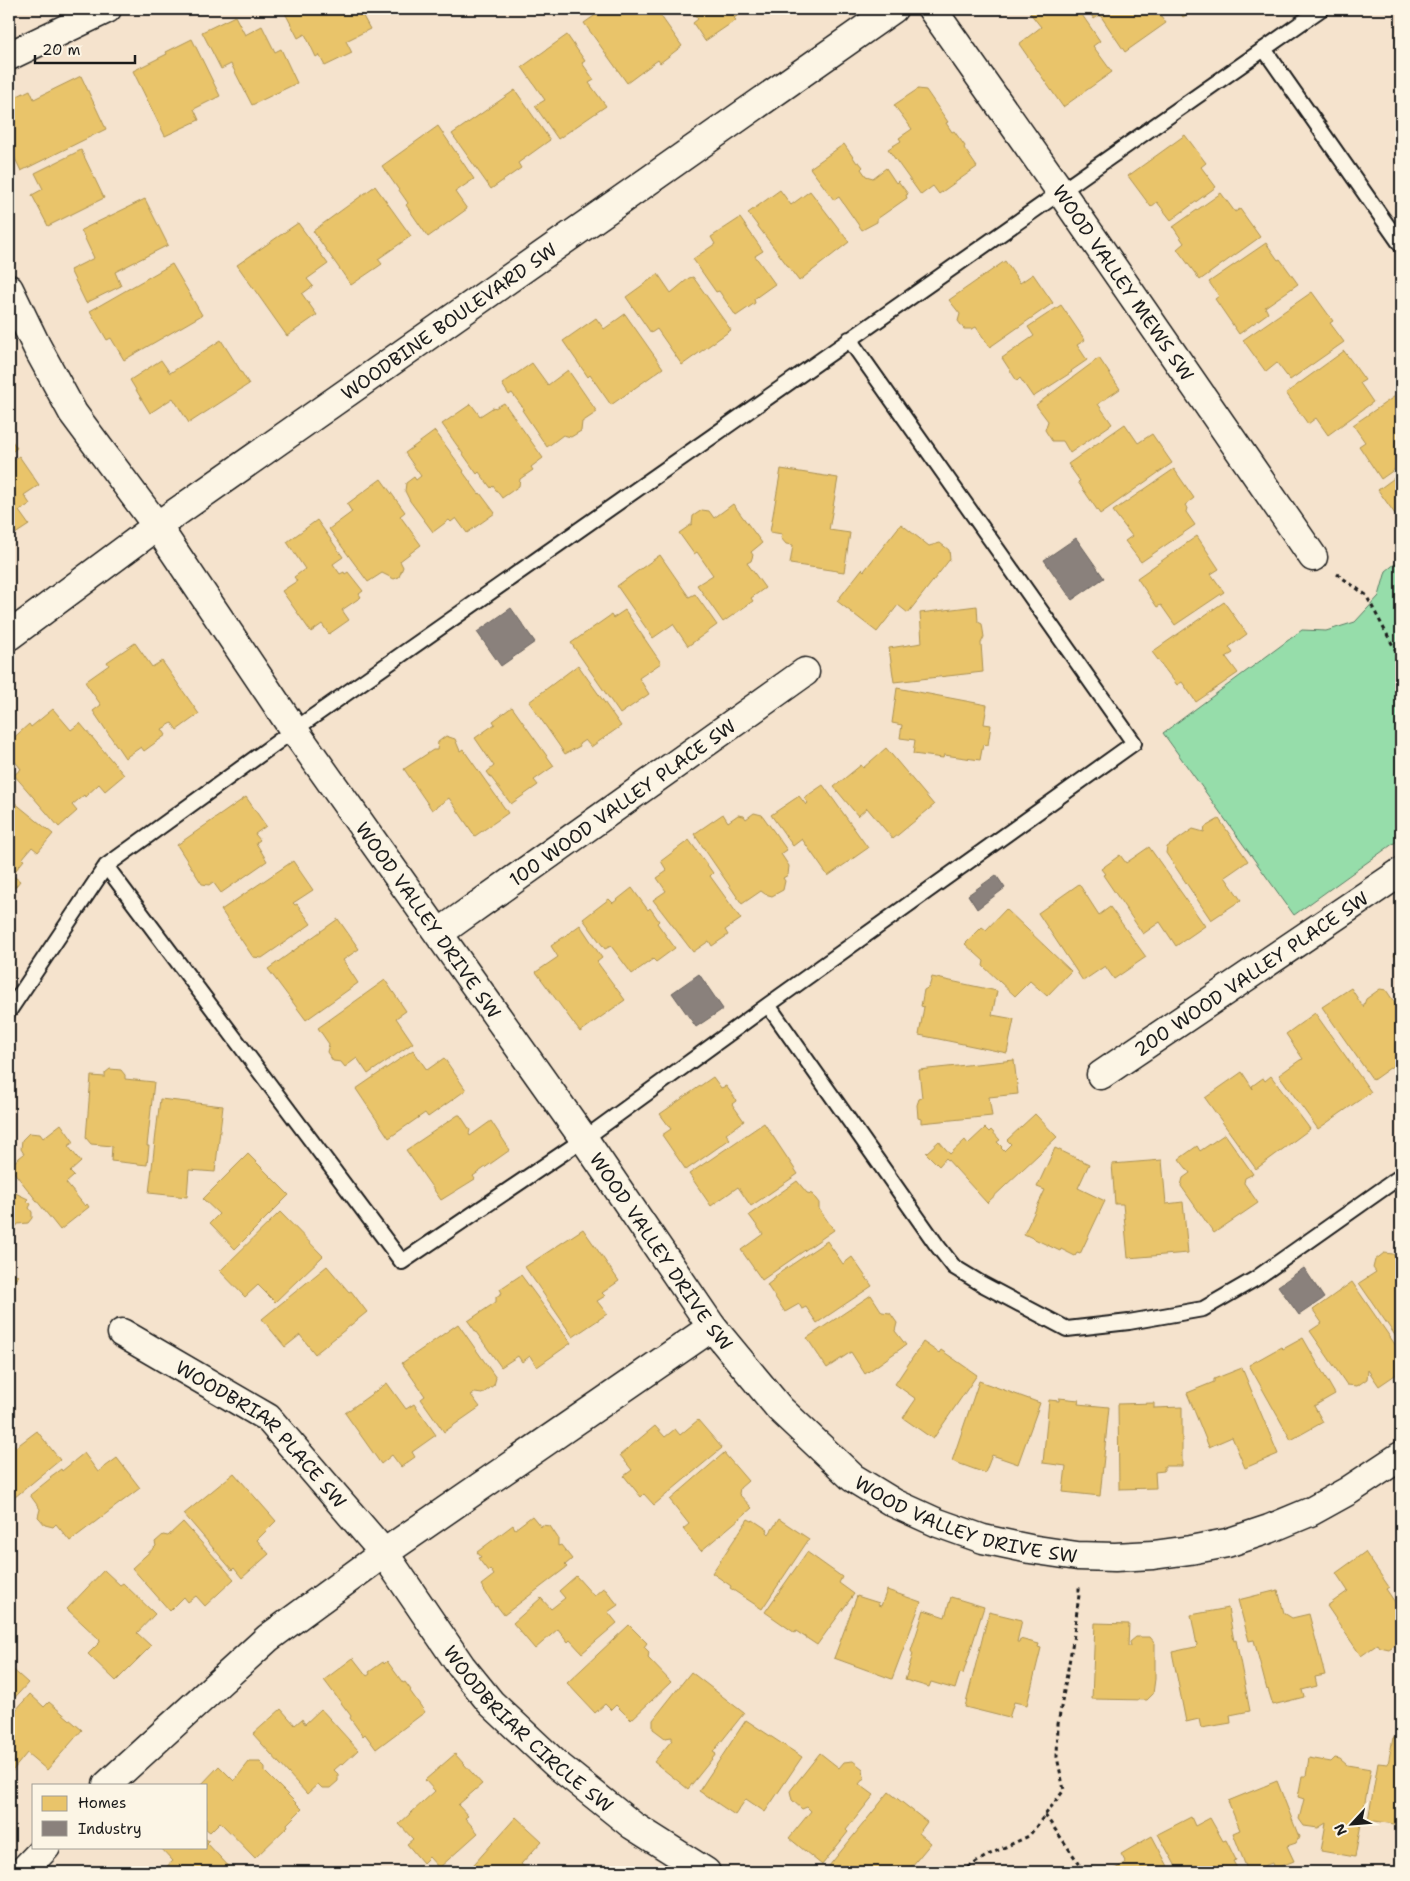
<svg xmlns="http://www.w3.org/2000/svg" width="1410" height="1881" font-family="'Shantell Sans',sans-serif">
  <rect width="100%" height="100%" fill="#f5e3cd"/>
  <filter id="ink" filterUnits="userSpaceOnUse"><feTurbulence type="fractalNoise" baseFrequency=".02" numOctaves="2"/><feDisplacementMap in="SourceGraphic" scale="10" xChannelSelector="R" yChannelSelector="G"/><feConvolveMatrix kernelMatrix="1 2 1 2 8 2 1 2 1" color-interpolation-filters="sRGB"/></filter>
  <g filter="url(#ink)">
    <!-- green -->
    <path fill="#96ddaa" stroke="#597c63" d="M1401 559V838L1294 915 1163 733 1302 630 1326 631 1355 622 1379 596 1386 571Z"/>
    <!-- homes -->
    <path fill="#e9c46a" stroke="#ac9253" d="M283 9H359L370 29 346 41 352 53 325 66 319 55 316 57 305 34 298 38Z
      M385 9H399L389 15Z
      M604 9H620L621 11 625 9H656L682 46 660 63 658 60 627 83 584 23Z
      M690 9H747L734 18 736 20 705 41 693 23 698 19Z
      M1036 9H1078L1100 41 1093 46 1112 72 1063 107 1019 44 1041 27 1030 13Z
      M1087 9H1156L1166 23 1125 52 1100 15 1094 19Z
      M1177 9H1195L1183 17Z
      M235 16 245 35 262 26 275 52 281 49 297 83 252 105 231 64 221 69 202 32Z
      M567 35 585 61 582 63 594 80 589 83 606 106 558 139 535 106 545 100 522 67Z
      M192 39 220 96 194 109 199 120 165 136 133 71 167 54 166 52Z
      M81 76 106 129 21 171 9 146V100L30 90 34 99Z
      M918 89 926 90 948 122 946 123 952 132 954 131 965 146 964 148 977 167 939 194 933 186 921 195 888 149 901 141 899 138 912 129 894 105Z
      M515 90 550 140 518 163 521 168 491 189 452 134Z
      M438 126 474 179 455 192 467 209 428 237 406 205 408 203 382 166Z
      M1185 135 1206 163 1201 167 1216 187 1171 220 1157 202 1151 207 1128 176Z
      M844 144 857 163 859 162 863 167 861 169 866 176 873 178 886 168 896 183 898 181 908 194 906 195 907 198 877 219V222L862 230 839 197 834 200 810 168Z
      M81 150 104 198 48 226 32 195 43 189 35 173Z
      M375 186 411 236 378 259 382 264 351 285 313 231Z
      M780 190 791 205 810 191 849 242 799 281 748 213Z
      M1221 193 1235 212 1240 209 1260 237 1200 280 1177 249 1184 243 1173 227Z
      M145 199 168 245 115 272 121 286 86 303 70 270 94 258 81 230Z
      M740 218 763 251 755 256 775 284 754 299 755 303 736 316 719 291 716 292 693 259 715 244 711 237Z
      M298 223 328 264 307 279 313 286 302 294 317 315 287 336 237 265Z
      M1266 243 1278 260 1280 259 1298 284 1265 307 1268 313 1239 334 1215 299 1219 296 1209 282Z
      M1005 261 1020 283 1033 274 1053 303 990 347 976 327 972 329H964L958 321 960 314 949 300Z
      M172 264 202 315 124 360 111 338 107 340 90 311Z
      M658 274 671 293 689 278 693 277 731 330 682 365 657 329 651 333 626 297Z
      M1312 292 1333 321 1330 323 1344 342 1290 380 1277 363 1266 372 1243 340Z
      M1061 305 1085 340 1077 345 1087 360 1071 371 1072 372 1033 397 1020 378 1017 381 1002 358 1034 336 1028 327Z
      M625 314 663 368 611 405 590 375 588 377 563 341 596 318 604 329Z
      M221 340 249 384 189 423 173 398 150 413 130 380 161 360 170 373Z
      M1344 351 1365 380 1360 383 1373 402 1328 435 1316 418 1308 424 1286 393Z
      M1099 358 1120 389 1098 404 1112 424 1070 453 1063 441H1052L1045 430 1048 421 1036 405Z
      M532 363 548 385 568 370 597 412 582 422 581 431 571 437 563 435 547 447 522 410 524 409 512 393 509 395 502 384Z
      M1401 392V465L1381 479 1359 446 1365 442 1353 425Z
      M504 403 543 458 531 467 533 470 520 479 519 486 502 498 493 486 491 488 479 472 477 474 442 424 471 404 480 416 494 407 495 408Z
      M1125 424 1138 443 1152 434 1172 463 1100 514 1078 482 1080 481 1068 464Z
      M435 431 464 471 463 472 479 494 480 493 495 513 467 533 456 518 451 522 449 520 433 532 410 501 405 491 406 483 414 477 416 480 421 476 405 453Z
      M9 437 17 448 9 454Z
      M19 456 39 485 24 495 30 504 19 511 29 525 9 538V463Z
      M781 469 838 478 829 530 850 533 844 572 790 564 793 545 786 544 781 538 782 534 770 532Z
      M1174 469 1194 498 1185 505 1187 508 1186 512 1195 525 1141 562 1125 541 1132 536 1113 511Z
      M1401 473V520L1400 521 1378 490Z
      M381 479 405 512 400 516 421 545 400 561 403 567 399 577 394 579 382 573 368 582 329 529 352 512 347 504Z
      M733 504 762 543 751 552 753 555 751 561 747 563 765 588 751 598 753 601 723 622 697 585 713 575 697 552 694 554 679 533 692 524 693 516 702 510 709 511 714 518Z
      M317 520 343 557 333 564 340 574 344 572 345 574 348 572 363 591 359 594 361 597 342 610 349 620 329 634 322 624 311 632 282 591 297 581 294 577 305 569 287 542Z
      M901 524 929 546 940 543 949 550 950 559 908 613 898 605 877 632 837 601 862 569 864 571Z
      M1197 536 1219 569 1211 574 1224 592 1175 625 1161 605 1157 607 1137 578Z
      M660 555 689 597 695 594 717 625 688 646 673 624 653 638 617 586Z
      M1224 602 1247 634 1229 647 1233 653 1226 657 1238 673 1196 702 1182 682 1177 685 1152 652Z
      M977 606 978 622 982 624 984 637 981 643 983 672 894 682 889 648 922 643 920 613Z
      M625 610 661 663 639 678 649 694 620 714 571 643 611 615 613 618Z
      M135 643 152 667 162 661 199 714 177 730 172 723 162 729 166 735 144 751 141 747 125 758 93 711 101 705 85 682 109 665 107 662Z
      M578 665 621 726 591 747 585 740 579 744 580 746 565 754 529 702Z
      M897 688 987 705 984 724 991 725 988 745 983 744 980 760 944 755 943 758 913 754 915 740 900 738 902 725 892 723Z
      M512 707 554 766 534 780 538 785 511 804 487 772 494 766 475 738 495 724 493 721Z
      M53 709 71 730 80 723 124 775 105 791 99 784 85 797 84 795 72 805 77 811 59 827 14 775 21 769 9 754V742L29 724 31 727Z
      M446 736 455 739 460 751 463 749 508 813 475 836 449 798 432 810 404 769 433 750H437L438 742Z
      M886 748 934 805 893 839 867 808 858 816 834 787 861 765 863 768Z
      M823 785 868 848 828 876 802 839 793 846 771 815 799 796 806 805 808 803 804 798Z
      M246 797 266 826 255 834 260 840 256 843 267 861 221 893 213 882 209 885 202 884 177 845Z
      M9 798 53 834 38 852 32 847 22 859 24 860 12 875 20 881 9 895Z
      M754 813 762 815 787 850 781 854 789 866 788 875 783 878 785 881 783 890 772 896 765 894 761 891 742 904 694 834 723 814 728 822 738 815 744 816 746 819Z
      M1219 819 1248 861 1225 877 1241 900 1211 920 1166 853 1167 847 1193 829 1204 832 1205 827Z
      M689 840 713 873 710 876 741 919 725 930 728 935 725 937 712 946 709 941 693 952 653 900 666 891 657 878 667 871 661 861Z
      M1149 847 1205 926 1176 946 1160 922 1143 934 1103 875 1105 874 1101 869 1120 855 1126 863Z
      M293 861 313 890 293 903 295 905 297 904 311 924 262 958 253 957 221 910Z
      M1079 884 1099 915 1110 907 1146 957 1114 979 1105 966 1083 981 1038 913Z
      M632 888 648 910 650 908 659 921 657 923 675 948 656 962 653 959 632 974 611 946 605 949 583 919 609 899 613 903Z
      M1006 909 1071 971 1047 996 1030 981 1015 996 983 966 984 961 965 944 982 927 986 930Z
      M338 919 359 949 343 960 358 983 306 1020 268 969Z
      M580 925 602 958 597 962 625 1000 580 1032 536 972 558 957 551 946Z
      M1401 950V965L1394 955Z
      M932 977 997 991 992 1015 1014 1019 1007 1053 919 1035 924 1007 921 1006 924 990 929 987Z
      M385 980 406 1011 396 1018 413 1043 368 1074 357 1058 345 1067 341 1062 333 1061 327 1052 329 1044 318 1028Z
      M1351 988 1363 1007 1366 999 1380 989 1386 990 1401 1012V1060L1373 1080 1322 1007Z
      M1315 1013 1371 1092 1318 1129 1279 1075 1300 1060 1303 1059 1286 1034Z
      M413 1050 427 1070 444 1058 466 1090 428 1117 425 1113 389 1138 356 1089Z
      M1014 1060 1018 1094 989 1097 992 1116 921 1123V1119L918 1118 917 1105 919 1099 922 1098 919 1070Z
      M110 1069 121 1070 125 1075V1079L154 1082 147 1146H149L147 1165 111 1161 112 1146 91 1144 86 1138 91 1076 105 1077V1073Z
      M1242 1072 1253 1089 1252 1086 1263 1078 1265 1081 1271 1076 1310 1129 1256 1169 1205 1098Z
      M713 1077 721 1088 726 1086 735 1098 736 1101 732 1104 744 1121 726 1134 730 1139 686 1170 662 1135 671 1129 660 1114Z
      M160 1099 223 1106 215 1172 189 1170 187 1197 149 1193Z
      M1035 1114 1057 1137 987 1203 946 1158 939 1166 926 1153 939 1141 950 1154 965 1140 968 1144 985 1128 989 1132 991 1130 1000 1140 997 1142 1002 1147 1001 1148 1004 1151 1011 1144 1007 1140Z
      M458 1115H460L470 1130 469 1134 470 1136 491 1121 510 1150 473 1176 475 1179 441 1200 406 1150Z
      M764 1123 798 1174 751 1206 738 1187 711 1206 689 1174Z
      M61 1124 74 1142 68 1146 81 1162 70 1172 74 1176 66 1183 85 1206 87 1204 89 1207 60 1230 9 1166 24 1154 21 1149 22 1140 29 1133 40 1134 43 1138Z
      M1225 1134 1253 1174 1245 1178 1244 1183 1258 1203 1214 1233 1181 1186 1183 1178 1190 1173 1179 1159 1197 1146 1200 1151Z
      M1055 1148 1089 1164 1078 1188 1105 1201 1080 1254 1077 1253 1075 1256 1061 1249 1060 1251 1024 1234 1045 1190 1037 1187Z
      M248 1154 289 1195 235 1249 210 1223 219 1214 203 1199Z
      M1162 1160 1166 1204 1183 1202 1188 1253 1128 1258 1123 1204H1115L1112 1164Z
      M797 1181 807 1193 812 1194 819 1203V1209L834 1230 762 1280 741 1250 763 1234 749 1215Z
      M9 1190 28 1199 26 1201 31 1204 29 1208 32 1212V1218L28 1223 18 1224 11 1234 14 1244 9 1250Z
      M280 1212 323 1256 275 1302 258 1285 245 1297 220 1271Z
      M583 1229 619 1281 602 1293 605 1296 597 1301 607 1314 573 1337 525 1267Z
      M827 1241 843 1264 852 1257 872 1286 817 1323 806 1307 802 1309 799 1304 785 1312 767 1285 776 1278 775 1276Z
      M1384 1253 1393 1254 1398 1261 1401 1258V1344L1359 1283 1376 1272 1373 1268 1375 1260Z
      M327 1266 349 1292 351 1291 367 1312 315 1354 300 1335 285 1347 262 1319Z
      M9 1270 18 1276 9 1289Z
      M521 1275 571 1343 537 1367 530 1356 522 1362 518 1356 501 1367 468 1321 496 1302V1297L502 1293 500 1289Z
      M1352 1282 1401 1353V1371L1379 1386 1368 1370 1367 1379 1357 1386 1347 1385 1310 1331 1322 1323 1313 1310Z
      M871 1295 882 1312 890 1313 897 1323 895 1331 906 1345 865 1374 851 1352 827 1368 807 1338Z
      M458 1324 496 1378 494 1385 482 1394 475 1393 471 1395 480 1407 444 1432 421 1399 425 1396 402 1363Z
      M1303 1338 1335 1394 1314 1406 1323 1422 1291 1440 1249 1365 1281 1347 1283 1349Z
      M923 1342 939 1353 941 1350 977 1375 933 1439 903 1418 916 1399 895 1384Z
      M1242 1368 1278 1454 1245 1468 1232 1437 1209 1447 1187 1393 1214 1382V1379Z
      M979 1381 1040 1403 1018 1464 992 1455 985 1473 952 1461Z
      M387 1383 406 1409 414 1404 436 1435 412 1452 415 1457 401 1467 392 1455 381 1464 345 1413Z
      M1059 1398 1079 1400 1078 1404 1109 1407 1100 1496 1063 1492 1066 1466 1043 1463 1049 1400 1059 1401Z
      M1154 1403V1408L1182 1407V1466H1164V1471L1155 1472 1156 1488 1119 1489 1118 1404Z
      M698 1420 722 1448 654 1505 644 1494 641 1497 624 1476 632 1470 620 1455 655 1426 665 1437 675 1429 680 1435Z
      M37 1431 60 1460 9 1502V1438L16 1447Z
      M84 1453 98 1472 117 1458 140 1488 70 1541 56 1524 53 1527 45 1525 40 1519 38 1517 40 1509 30 1495 51 1478 50 1477 61 1469 62 1471Z
      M724 1453 748 1481 740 1488 739 1494 752 1508 701 1551 683 1529 689 1524 670 1500Z
      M234 1473 276 1521 257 1540 269 1554 242 1578 234 1568 232 1570 184 1514Z
      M532 1516 541 1527 542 1525 550 1526 558 1538V1546L561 1545 572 1559 565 1565 567 1567 504 1615 497 1606 495 1607 481 1585 494 1575 490 1569 488 1571 478 1558 481 1557 477 1552 513 1525 515 1529Z
      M748 1519 752 1521 753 1520 768 1530 767 1532 769 1534 779 1519 809 1539 762 1609 730 1588 731 1586 712 1573Z
      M183 1522 234 1579 205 1606 196 1596 188 1602 184 1597 170 1611 132 1568 156 1546 155 1542 163 1535 168 1536Z
      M807 1552 842 1577 839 1583 854 1594 817 1645 796 1631 795 1633 765 1612Z
      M1365 1552 1389 1587 1386 1589 1401 1611V1627L1396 1631 1399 1635V1642L1389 1649 1380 1647 1378 1644 1361 1656 1327 1606 1348 1591 1336 1573Z
      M104 1570 120 1585 123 1583 155 1614 137 1633 151 1646 116 1681 88 1654 100 1642 99 1639 67 1609Z
      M576 1576 594 1596 603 1588 606 1590 618 1605 608 1612 617 1623 582 1653 570 1640 568 1642 558 1629 535 1649 513 1623 541 1598 551 1609 565 1598 559 1591Z
      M887 1590 921 1602 892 1679 834 1658 857 1596 879 1603 878 1605 881 1606Z
      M1278 1590 1284 1613 1292 1618 1309 1614 1325 1675 1315 1677 1317 1686 1302 1690 1304 1697 1273 1705 1268 1689 1267 1690 1254 1640 1249 1641 1238 1600Z
      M951 1597 984 1607 963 1674 960 1673 955 1689 931 1682 929 1687 905 1680 913 1654 911 1651 924 1610 945 1617Z
      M1228 1608 1234 1641 1236 1640 1250 1711 1230 1715 1231 1723 1201 1728 1199 1719 1186 1722 1172 1652 1195 1647 1197 1645 1191 1615Z
      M989 1612 1022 1620 1017 1642H1019L1020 1639 1039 1644 1038 1647 1041 1648 1027 1705 1014 1702 1009 1718 965 1707Z
      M1095 1623 1129 1624 1128 1646H1131L1130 1642 1136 1637H1150L1155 1643V1679L1153 1694 1147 1700 1092 1699Z
      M629 1625 647 1643 644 1647 649 1652 648 1658 671 1682 631 1720 616 1705 611 1710 605 1704 595 1713 567 1683Z
      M353 1658 367 1676 370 1674 369 1672 383 1662 384 1664 387 1661 403 1683 405 1682 411 1690 410 1691 425 1712 376 1749 365 1734 363 1736 350 1718 351 1716 324 1680Z
      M9 1666 28 1683 9 1704Z
      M691 1672 744 1713 713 1752 716 1754 688 1789 654 1762 672 1740V1737L665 1738 653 1729V1720Z
      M30 1694 44 1707 49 1702 82 1730 47 1770 27 1753 9 1775V1718Z
      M281 1709 295 1725 302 1719 305 1724 321 1709 358 1750 343 1764 342 1763 334 1770 338 1774V1781L330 1788H322L318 1784 307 1794 253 1734Z
      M746 1720 802 1757 765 1812 746 1799 735 1815 699 1791Z
      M1393 1738 1401 1739V1825L1368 1820 1378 1763 1388 1764Z
      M820 1753 839 1768 844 1762 853 1761 863 1769 864 1778 859 1784 874 1795 846 1830 848 1832 822 1865 789 1838 811 1811 807 1807 802 1809 792 1800 790 1791Z
      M455 1754 482 1784 458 1805 468 1816 465 1818 478 1833 439 1868 429 1857 423 1863 407 1844 413 1839 399 1824 435 1791 425 1780Z
      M1309 1758 1331 1762 1335 1758 1340 1759 1347 1765 1371 1769 1355 1857 1321 1851 1326 1823 1318 1828 1304 1826 1299 1819 1304 1799 1298 1797 1302 1776H1306Z
      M249 1762H260L265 1767V1772L302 1809 287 1824 288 1826 255 1858 220 1822 210 1832 206 1829V1785H201L219 1766 234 1781Z
      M1277 1781 1299 1837 1296 1843 1287 1846 1294 1861 1274 1869 1272 1863 1248 1872 1233 1833 1240 1830 1228 1801Z
      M889 1792 927 1822 919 1833 931 1843 907 1872H835L829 1866Z
      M516 1817 542 1841 521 1864 530 1872H467Z
      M1191 1817 1195 1826 1210 1818 1223 1841 1226 1840 1236 1860 1233 1861 1239 1872H1179L1158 1834Z
      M1152 1836 1171 1872H1112L1111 1871 1126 1863 1121 1854Z
      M206 1839 209 1841 207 1843 232 1870 229 1872H170L165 1868 173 1861 160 1847H206Z"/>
    <!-- industry -->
    <path fill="#8a817c" stroke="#69635f" d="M1076 538 1104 578 1072 600 1044 560Z
      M511 608 535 642 501 666 477 632Z
      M996 875 1005 888 977 909 968 895Z
      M699 974 723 1009 696 1027 672 993Z
      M1304 1268 1324 1298 1299 1315 1278 1286Z"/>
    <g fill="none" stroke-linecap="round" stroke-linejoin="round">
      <!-- service casing -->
      <g stroke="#1c1c1c" stroke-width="18">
        <path id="service" d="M1264 49 1401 245
          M106 866 402 1262 584 1139 768 1005 1134 743 849 339
          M768 1005 936 1244 954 1267 982 1284 1067 1329 1129 1322 1203 1309 1255 1279 1401 1176
          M9 1011 106 866 294 730 1321 9"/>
      </g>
      <!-- minor casing -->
      <g stroke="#1c1c1c" stroke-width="31">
        <g id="minor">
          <path id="s1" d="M932 9 1061 192 1313 557"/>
          <path d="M9 56 107 9"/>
          <path id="s2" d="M9 289 37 347 73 413 157 526 294 730 584 1139 712 1327 780 1409 853 1478 894 1503 938 1523 983 1539 1030 1549 1077 1556 1115 1557 1153 1555 1190 1550 1227 1543 1269 1529 1310 1512 1348 1491 1401 1456"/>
          <path id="s3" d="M439 933 805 672"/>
          <path id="s4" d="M1101 1075 1401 872"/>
          <path id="s5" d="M122 1333 268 1418 384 1553 461 1666 491 1703 556 1764 632 1825 706 1872"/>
          <path d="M107 1785 268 1638 384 1553 712 1327"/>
          <path d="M22 1872 46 1847"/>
        </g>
      </g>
      <!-- tertiary casing -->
      <g stroke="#1c1c1c" stroke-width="31">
        <g id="tertiary">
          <path id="s6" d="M9 636 157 526 893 9"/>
        </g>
      </g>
      <!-- path -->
      <path stroke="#1c1c1c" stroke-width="3" stroke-dasharray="4 4" stroke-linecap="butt" d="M1337 574 1366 595 1398 655 1401 670
        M1045 1815 1085 1872
        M961 1872 988 1855 1029 1836 1064 1790 1057 1757 1058 1724 1073 1641 1079 1595V1586"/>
      <!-- service -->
      <use href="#service" stroke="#fcf5e5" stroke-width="14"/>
      <!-- minor -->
      <use href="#minor" stroke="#fcf5e5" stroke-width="28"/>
      <!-- tertiary -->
      <use href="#tertiary" stroke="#fcf5e5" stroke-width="28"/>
    </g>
  </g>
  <g text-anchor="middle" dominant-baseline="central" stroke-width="5" stroke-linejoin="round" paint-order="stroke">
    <!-- street labels -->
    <g font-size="19" fill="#1c1c1c" stroke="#fcf5e5">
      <text stroke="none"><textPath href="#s1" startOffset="334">WOOD VALLEY MEWS SW</textPath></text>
      <text stroke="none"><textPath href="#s6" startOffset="541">WOODBINE BOULEVARD SW</textPath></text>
      <text stroke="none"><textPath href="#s3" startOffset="225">100 WOOD VALLEY PLACE SW</textPath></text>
      <text stroke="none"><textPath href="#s2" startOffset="759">WOOD VALLEY DRIVE SW</textPath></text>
      <text stroke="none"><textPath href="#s4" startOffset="181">200 WOOD VALLEY PLACE SW</textPath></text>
      <text stroke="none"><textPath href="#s2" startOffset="1164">WOOD VALLEY DRIVE SW</textPath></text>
      <text stroke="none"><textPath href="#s5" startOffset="174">WOODBRIAR PLACE SW</textPath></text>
      <text stroke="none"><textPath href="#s2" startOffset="1584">WOOD VALLEY DRIVE SW</textPath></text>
      <text stroke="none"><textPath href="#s5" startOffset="576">WOODBRIAR CIRCLE SW</textPath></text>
    </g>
  </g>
  <!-- margin -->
  <rect width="1410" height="1881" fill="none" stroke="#fcf5e5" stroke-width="30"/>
  <rect x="15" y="15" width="1380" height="1851" fill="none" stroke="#1c1c1c" stroke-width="2" filter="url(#ink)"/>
  <!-- legend -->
  <rect x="32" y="1784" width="175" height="65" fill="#fcf5e5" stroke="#a29e95"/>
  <rect x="42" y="1796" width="25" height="15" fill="#e9c46a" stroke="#a29e95"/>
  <text x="78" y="1808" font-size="15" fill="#1c1c1c">Homes</text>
  <rect x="42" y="1821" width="25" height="15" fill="#8a817c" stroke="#a29e95"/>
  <text x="78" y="1834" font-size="15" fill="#1c1c1c">Industry</text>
  <!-- north arrow -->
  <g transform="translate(1352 1824) rotate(244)" stroke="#fcf5e5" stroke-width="4" paint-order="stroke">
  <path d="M0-4L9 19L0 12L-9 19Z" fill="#1c1c1c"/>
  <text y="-8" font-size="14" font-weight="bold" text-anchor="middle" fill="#1c1c1c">N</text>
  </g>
  <!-- scale -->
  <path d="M35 55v8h100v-8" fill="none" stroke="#1c1c1c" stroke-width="2.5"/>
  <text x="42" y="55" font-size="15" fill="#1c1c1c" stroke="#fcf5e5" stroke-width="4" paint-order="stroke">20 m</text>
</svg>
